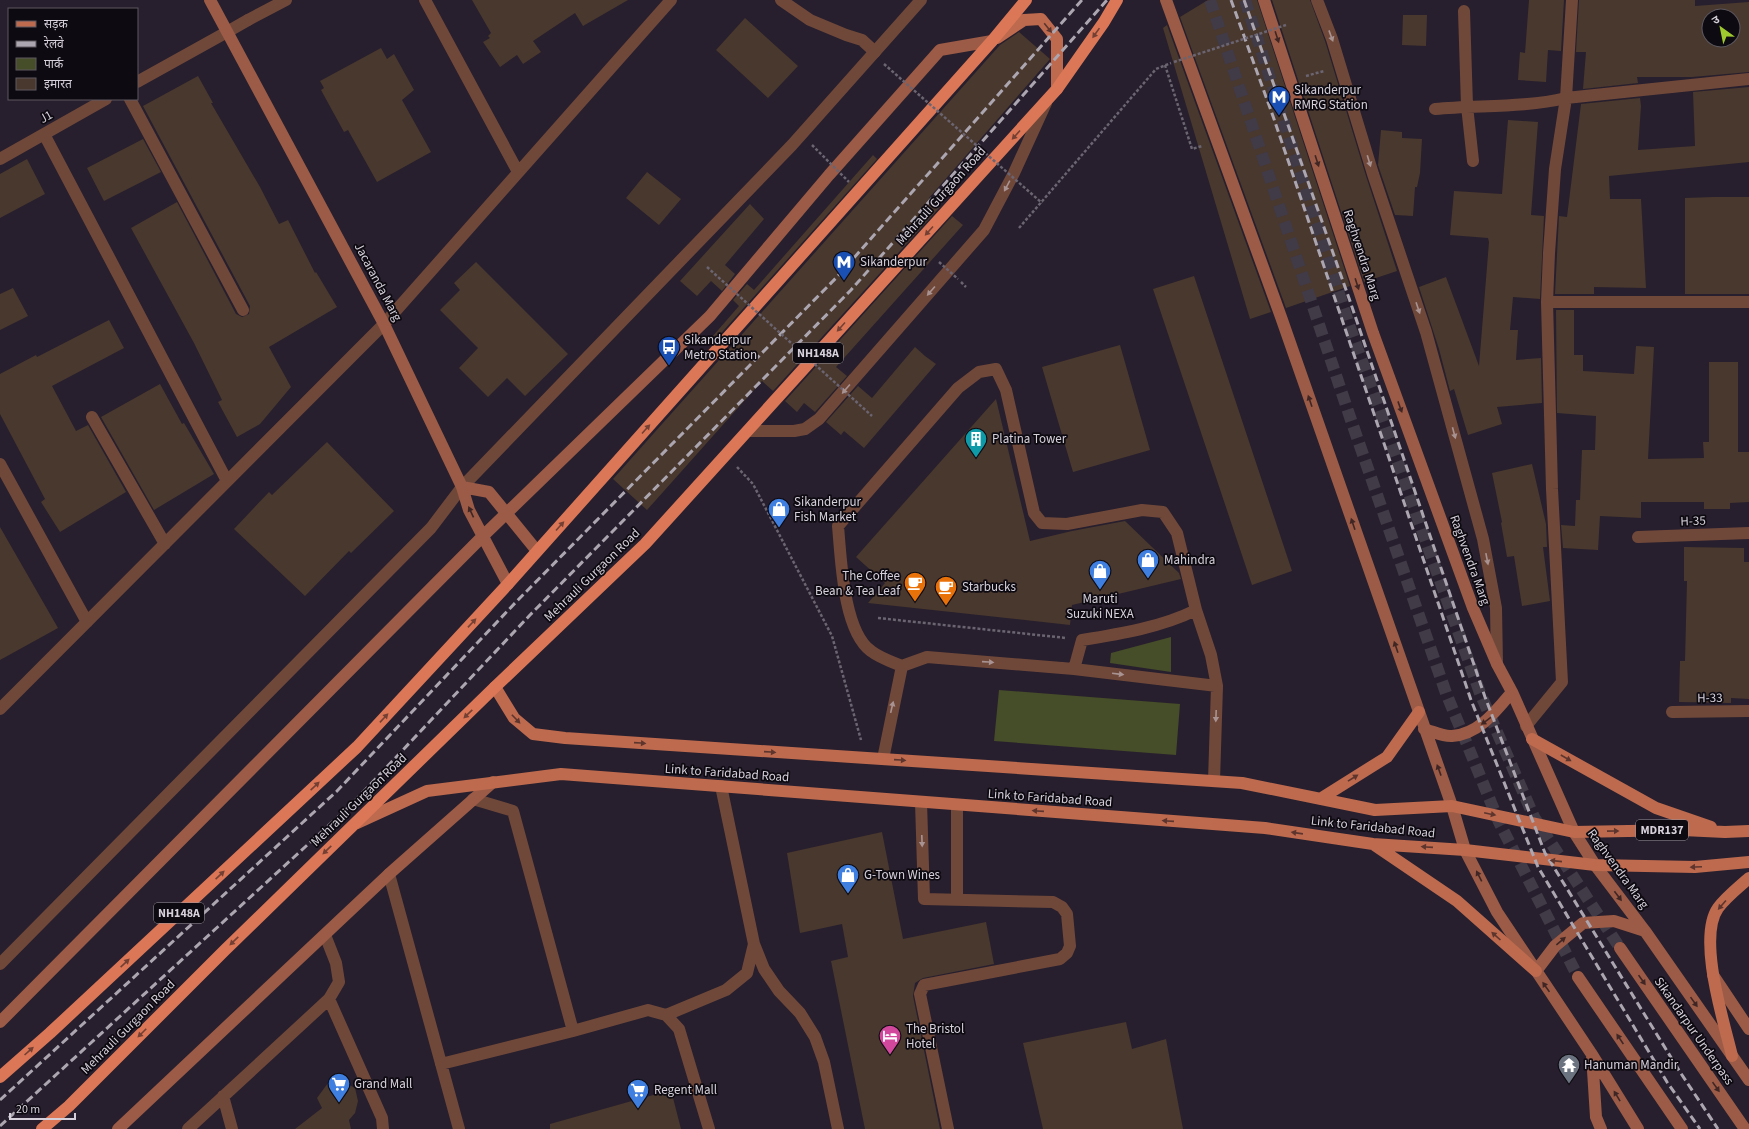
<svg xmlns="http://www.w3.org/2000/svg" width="1749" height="1129" font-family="'Source Sans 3','Noto Sans Devanagari',sans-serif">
  <rect width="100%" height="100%" fill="#271f2d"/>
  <!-- green -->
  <path fill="#464d29" d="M1171 637V672L1110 663 1111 653Z
    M999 690 1180 704 1176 755 994 741Z"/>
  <!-- building -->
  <path fill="#49382e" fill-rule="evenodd" d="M472 0H628L583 26 575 13 533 41 541 52 523 64 517 55 500 67 483 42 490 38 488 36 491 33Z
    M1208 0H1257L1350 286 1286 308 1180 17Z
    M1272 0H1310L1325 41 1366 176 1397 271 1364 282Z
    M1529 0H1564L1561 51 1548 50 1546 82 1518 80 1520 52 1525 53Z
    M1579 0H1695V6L1749 2V72L1692 77H1637L1638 83 1583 89 1586 52H1576ZM1709 16H1733V40H1709Z
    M1403 15H1427L1426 46 1402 45Z
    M745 18 798 66 768 98 716 50Z
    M1167 25 1271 312 1250 319 1163 28Z
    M1019 32 1050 59 929 198 940 207 773 391 762 381 647 510 613 479 1000 45Z
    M381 48 387 59 394 54 414 90 402 100 431 152 377 182 348 130 344 132 321 90 324 88 320 81Z
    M198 76 213 103H211L260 187 279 224 288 220 315 273 316 272 337 307 269 347 291 387 260 424 237 437 218 402 222 400 194 343 131 228 177 202 236 314 242 317 249 314 250 306 143 106Z
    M1749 87V162L1609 176 1610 199H1641L1646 288 1594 287V294H1555L1559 216 1567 217 1581 104 1640 98 1641 106 1638 150 1695 146 1693 92Z
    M1508 120 1538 122 1531 215 1544 216 1540 299 1513 297 1510 330H1518L1516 360 1541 358 1542 403 1497 407 1502 424 1468 435 1454 389 1450 391 1439 349 1419 287 1446 277 1479 366 1489 242 1488 238 1450 235 1454 191 1502 194Z
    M1381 130 1402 132V138L1422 139 1420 173 1417 187H1415L1413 216 1395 215 1378 165Z
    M143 139 161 172 104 201 87 168Z
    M873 155 877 159 715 340 712 337 739 306 733 300 747 284 754 290Z
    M27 159 45 194 0 218V174Z
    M647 172 681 199 659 225 626 198Z
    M1714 197H1749V294H1685V198Z
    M750 204 764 219 725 265 735 274 722 291 711 281 697 296 680 281Z
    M952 216 963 225 836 367 847 376 815 412 804 403 797 412 785 401Z
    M476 262 568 354 525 396 507 378 488 397 459 368 478 348 440 310 460 290 454 283Z
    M1194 276 1292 571 1252 585 1153 289Z
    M13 288 28 316 0 330V294Z
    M1556 310H1574V355H1583V371L1634 374 1636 346 1654 347 1648 459 1704 458 1703 442H1709V362H1738V452H1749V502L1730 503V509H1704V502H1641V518L1600 516 1598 550 1563 548 1561 525 1575 526 1576 500H1580L1582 450H1595L1596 416 1557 413Z
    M109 320 124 348 52 386 76 431 88 425 126 492 60 532 41 502 45 499 0 414V374L36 355 37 357Z
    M1120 345 1150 450 1073 472 1042 367Z
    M915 347 925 356 936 364 864 448 844 431 841 435 826 422 858 386 872 398Z
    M160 384 182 424 184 423 214 474 154 510 101 417Z
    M996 399 1030 541 1072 531 1125 521 1179 573 1181 579 1072 605 1070 625 868 603 885 583 856 557Z
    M327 442 394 511 351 553 349 551 305 596 234 529 269 492 272 495Z
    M1532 464 1546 524 1547 547H1543L1550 601 1522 606 1514 556 1507 557 1501 523 1502 522 1492 473Z
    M0 527 58 628 0 660Z
    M1684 547 1744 548V562H1749V699L1731 698V703L1679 702 1680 661H1685L1687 581H1684Z
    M882 832 903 939 986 922 994 964 923 978 915 983 913 996 940 1129H865L831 961 848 957 842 924 800 933 787 853Z
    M1126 1022 1132 1049 1166 1039 1183 1129H1043L1023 1043Z
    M339 1080 355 1088 358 1101 355 1113 349 1120 351 1129H295L322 1108 317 1098 328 1083Z
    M671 1090 681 1129H550V1124Z"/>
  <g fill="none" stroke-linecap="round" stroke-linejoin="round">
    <!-- secondary-tunnel -->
    <path stroke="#413a47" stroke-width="12" stroke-dasharray="12 6" stroke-linecap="butt" d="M1210 0 1351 420 1446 693 1499 822 1578 977
      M1245 0 1348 322 1480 693 1534 817 1620 948"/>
    <!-- path -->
    <path stroke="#6b6471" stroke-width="2.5" stroke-dasharray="3 2" stroke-linecap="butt" d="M1165 65 1192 149 1202 146
      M1306 76 1324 71
      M1019 228 1156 69 1171 63
      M961 282 966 287
      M737 467 753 484 832 636 861 740
      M878 618 1066 638"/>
    <!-- lane -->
    <path stroke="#70483a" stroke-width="12" d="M781 0 810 20 846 35 862 40 875 52
      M1464 11 1467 106 1473 161
      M227 32 248 20
      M1435 109C1478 105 1524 108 1566 98
      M1196 610 1211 655 1217 686
      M902 666C892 662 880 658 871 651 843 631 841 558 838 526L958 388 979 372 996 369 1006 390 1034 513 1042 523 1067 524 1142 510 1163 512 1177 533 1196 610C1162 627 1120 634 1082 640L1074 669
      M883 759 902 666 927 657 1074 669 1217 686 1214 781
      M721 786 754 944 764 969 779 991 800 1013 815 1037 824 1062 838 1129
      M473 799 513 811 573 1031
      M921 802 924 899 1053 902 1062 907 1067 914 1070 946 1067 953 1060 959 924 985 920 994 948 1129
      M389 874 459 1129
      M957 899V805
      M329 999 382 1118 383 1129
      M666 1015 726 990 747 973 754 944
      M441 1064 573 1031 648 1010 666 1015 679 1029 709 1129
      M223 1096 232 1129
      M188 1129 329 999 339 982 336 963 325 935"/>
    <!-- street -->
    <path stroke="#70483a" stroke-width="12" d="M425 0 518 172
      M1317 0 1332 39 1373 174 1426 332 1483 539 1496 608 1497 664
      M248 20 286 0
      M137 82 227 32
      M1566 98 1749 79
      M130 99 243 310
      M44 134 227 481
      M0 159 106 99
      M1547 302H1749
      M92 417 165 544
      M748 431H794L805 429 819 419 984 230 1014 173 1046 103
      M0 464 87 622
      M1638 537 1749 533
      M0 709 384 324 671 0
      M1672 712 1749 711
      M1526 726 1562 682 1552 489 1547 302 1549 253 1555 169 1566 98 1572 0
      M0 964 431 528 462 487 792 145 921 0"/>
    <!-- secondary -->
    <path stroke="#9b5b46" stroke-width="12" d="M210 0 384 324 462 487 469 510 508 584
      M1166 0 1281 317 1452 806 1465 850 1497 912 1591 1053 1638 1129
      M1264 0 1373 333 1473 608 1497 664 1512 692 1574 832 1595 865 1645 931 1749 1080
      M462 487 489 492 537 551
      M1424 729C1432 731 1444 737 1452 736 1479 734 1496 711 1512 692
      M1620 948 1745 1129
      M1536 971 1555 946 1583 923 1614 921 1645 931
      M1713 975 1749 1029
      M1578 977 1682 1129
      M0 1022 483 536 710 316 829 175 940 50 992 41
      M1592 1055 1596 1117 1601 1129
      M118 1129 389 874 493 782"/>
    <!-- primary -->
    <path stroke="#bd6a4f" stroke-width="12" d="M997 38 1024 20 1041 19 1057 39V89
      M495 687 514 718 533 734 565 738 1242 783 1375 810 1452 806 1574 832 1683 830 1725 832 1749 831
      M1532 739 1656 808 1711 827
      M1320 799 1387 757 1419 712
      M357 823 427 791 561 774 1265 828 1373 844 1465 850 1595 865 1695 867 1749 862
      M1373 844 1457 901 1536 971
      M1732 1056C1724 1022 1697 938 1718 908 1726 897 1739 887 1749 878"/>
    <!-- highway -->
    <path stroke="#db7756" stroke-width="12" d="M0 1077 50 1033 357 747 508 584 992 41 1026 0
      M42 1129 69 1106 225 950 495 687 645 544 1057 89 1104 22 1117 0"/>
    <!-- rail -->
    <path stroke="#aca6b1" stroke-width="3" stroke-dasharray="8 4" stroke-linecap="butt" d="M1231 0 1274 119 1471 700 1538 867 1667 1082 1700 1129
      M1244 0 1351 304 1485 697 1545 853 1680 1072 1718 1129
      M0 1100 337 791 516 602 837 277 1082 0
      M0 1126 351 805 530 615 851 290 1107 0"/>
    <!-- path-bridge -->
    <path stroke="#6b6471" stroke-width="2.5" stroke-dasharray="3 2" stroke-linecap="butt" d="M1174 62 1286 25
      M884 64 1042 203
      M812 145 849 182
      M939 262 958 279
      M707 267 872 416"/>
  </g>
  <!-- one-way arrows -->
  <defs><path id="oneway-solid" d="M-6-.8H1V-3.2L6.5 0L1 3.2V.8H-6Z"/></defs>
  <g fill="#5d352d">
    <use href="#oneway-solid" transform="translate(1048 28) rotate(51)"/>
    <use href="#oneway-solid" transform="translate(516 719) rotate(46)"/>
    <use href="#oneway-solid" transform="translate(640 743) rotate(4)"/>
    <use href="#oneway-solid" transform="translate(770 752) rotate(4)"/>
    <use href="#oneway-solid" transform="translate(1566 758) rotate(30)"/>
    <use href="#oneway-solid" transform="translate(900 760) rotate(4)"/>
    <use href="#oneway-solid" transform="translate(1353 778) rotate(-32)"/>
    <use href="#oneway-solid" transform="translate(1038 811) rotate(-176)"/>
    <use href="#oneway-solid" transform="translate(1490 814) rotate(12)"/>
    <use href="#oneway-solid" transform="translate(1168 821) rotate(-176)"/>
    <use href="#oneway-solid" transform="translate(1613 831) rotate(-1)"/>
    <use href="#oneway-solid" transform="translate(1297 833) rotate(-172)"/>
    <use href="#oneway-solid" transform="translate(1427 847) rotate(-176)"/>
    <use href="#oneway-solid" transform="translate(1556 861) rotate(-174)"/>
    <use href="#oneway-solid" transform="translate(1696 867) rotate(177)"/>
    <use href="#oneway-solid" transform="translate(1722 905) rotate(131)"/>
    <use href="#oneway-solid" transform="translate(1496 936) rotate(-138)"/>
  </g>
  <g fill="#744034">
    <use href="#oneway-solid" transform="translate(1096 33) rotate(125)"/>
    <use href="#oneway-solid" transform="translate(1016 135) rotate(132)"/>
    <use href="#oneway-solid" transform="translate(929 231) rotate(132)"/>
    <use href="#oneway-solid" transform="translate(841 327) rotate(132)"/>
    <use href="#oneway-solid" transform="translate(646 429) rotate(-48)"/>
    <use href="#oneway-solid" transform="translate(560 526) rotate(-48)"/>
    <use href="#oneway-solid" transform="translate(472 623) rotate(-47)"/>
    <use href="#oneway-solid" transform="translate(468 714) rotate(136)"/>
    <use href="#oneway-solid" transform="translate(384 718) rotate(-47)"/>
    <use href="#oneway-solid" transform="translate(315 786) rotate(-43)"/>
    <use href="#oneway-solid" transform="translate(327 850) rotate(136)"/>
    <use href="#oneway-solid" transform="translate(220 875) rotate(-43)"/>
    <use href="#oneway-solid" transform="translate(234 941) rotate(136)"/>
    <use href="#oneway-solid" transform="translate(125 963) rotate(-43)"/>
    <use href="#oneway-solid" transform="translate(142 1033) rotate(135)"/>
    <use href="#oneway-solid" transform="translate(29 1051) rotate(-42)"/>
  </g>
  <g fill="#a89392">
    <use href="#oneway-solid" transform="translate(1331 36) rotate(70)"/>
    <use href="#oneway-solid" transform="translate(1369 161) rotate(73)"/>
    <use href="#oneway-solid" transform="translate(1007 186) rotate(118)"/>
    <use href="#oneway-solid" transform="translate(931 291) rotate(131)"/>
    <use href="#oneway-solid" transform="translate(1418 308) rotate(71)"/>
    <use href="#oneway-solid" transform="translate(846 389) rotate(131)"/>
    <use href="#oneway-solid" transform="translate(1454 433) rotate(75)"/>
    <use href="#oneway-solid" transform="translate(1487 559) rotate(79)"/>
    <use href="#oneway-solid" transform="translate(988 662) rotate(4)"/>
    <use href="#oneway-solid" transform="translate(1118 674) rotate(7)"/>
    <use href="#oneway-solid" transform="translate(892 707) rotate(-77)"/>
    <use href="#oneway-solid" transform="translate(1216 716) rotate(92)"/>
    <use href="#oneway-solid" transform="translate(922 841) rotate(88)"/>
  </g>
  <g fill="#3f2624">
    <use href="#oneway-solid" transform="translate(1277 37) rotate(72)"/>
    <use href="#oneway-solid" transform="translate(1317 161) rotate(72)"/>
    <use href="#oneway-solid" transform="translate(1357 284) rotate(72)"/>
    <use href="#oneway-solid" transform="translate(1310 401) rotate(-109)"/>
    <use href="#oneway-solid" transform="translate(1400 407) rotate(70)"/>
    <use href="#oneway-solid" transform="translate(471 512) rotate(-115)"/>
    <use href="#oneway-solid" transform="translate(1353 524) rotate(-109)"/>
    <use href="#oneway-solid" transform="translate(1396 647) rotate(-109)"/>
    <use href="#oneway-solid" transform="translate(1486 721) rotate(144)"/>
    <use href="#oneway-solid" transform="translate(1439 770) rotate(-110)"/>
    <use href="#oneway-solid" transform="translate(1479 876) rotate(-117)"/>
    <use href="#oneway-solid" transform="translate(1618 896) rotate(53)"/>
    <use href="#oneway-solid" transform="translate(1561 941) rotate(-40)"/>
    <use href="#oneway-solid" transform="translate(1642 980) rotate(55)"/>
    <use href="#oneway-solid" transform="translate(1546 987) rotate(-125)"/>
    <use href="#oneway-solid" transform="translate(1694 1002) rotate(55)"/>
    <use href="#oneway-solid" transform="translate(1620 1039) rotate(-124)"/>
    <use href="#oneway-solid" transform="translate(1716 1087) rotate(55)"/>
    <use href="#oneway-solid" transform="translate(1617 1096) rotate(-121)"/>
  </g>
  <!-- icons -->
  <defs>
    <g id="metro-pin" transform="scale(1.15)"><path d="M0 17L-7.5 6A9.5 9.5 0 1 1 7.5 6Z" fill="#1a4fb4" stroke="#0e0a11"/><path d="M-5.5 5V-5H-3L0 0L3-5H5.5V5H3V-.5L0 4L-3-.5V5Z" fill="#fff"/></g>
    <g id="bus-pin" transform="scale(1.15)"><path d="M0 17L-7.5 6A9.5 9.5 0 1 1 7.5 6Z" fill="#1a4fb4" stroke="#0e0a11"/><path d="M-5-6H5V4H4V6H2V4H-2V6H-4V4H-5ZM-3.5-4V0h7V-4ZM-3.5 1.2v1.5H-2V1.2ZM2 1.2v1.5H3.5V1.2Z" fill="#fff"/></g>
    <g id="building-pin" transform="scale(1.15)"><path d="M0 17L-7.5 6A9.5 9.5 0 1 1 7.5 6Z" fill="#0f9aa8" stroke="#0e0a11"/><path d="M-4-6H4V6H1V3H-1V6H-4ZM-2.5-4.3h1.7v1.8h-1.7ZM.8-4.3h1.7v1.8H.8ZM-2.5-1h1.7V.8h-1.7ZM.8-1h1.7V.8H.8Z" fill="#fff"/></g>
    <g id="shop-pin" transform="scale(1.15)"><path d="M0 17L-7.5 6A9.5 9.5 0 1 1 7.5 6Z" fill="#3f7fe0" stroke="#0e0a11"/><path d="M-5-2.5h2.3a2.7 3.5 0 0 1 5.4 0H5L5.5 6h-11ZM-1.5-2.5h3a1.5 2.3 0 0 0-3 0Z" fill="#fff"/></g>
    <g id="cafe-pin" transform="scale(1.15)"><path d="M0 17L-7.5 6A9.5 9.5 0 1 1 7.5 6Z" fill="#e8710a" stroke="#0e0a11"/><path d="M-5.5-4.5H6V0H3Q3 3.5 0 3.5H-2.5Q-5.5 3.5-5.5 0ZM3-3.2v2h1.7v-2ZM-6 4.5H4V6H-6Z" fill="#fff"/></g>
    <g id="hotel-pin" transform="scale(1.15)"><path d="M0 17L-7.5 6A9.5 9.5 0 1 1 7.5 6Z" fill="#d1479c" stroke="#0e0a11"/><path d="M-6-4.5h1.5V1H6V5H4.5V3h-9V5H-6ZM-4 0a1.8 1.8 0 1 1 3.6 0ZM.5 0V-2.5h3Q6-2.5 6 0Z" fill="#fff"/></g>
    <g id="temple-pin" transform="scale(1.15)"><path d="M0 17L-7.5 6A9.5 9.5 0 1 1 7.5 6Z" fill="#6b7280" stroke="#0e0a11"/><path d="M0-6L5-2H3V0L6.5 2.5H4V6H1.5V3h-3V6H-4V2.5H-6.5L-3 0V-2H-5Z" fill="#fff"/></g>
    <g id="supermarket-pin" transform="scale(1.15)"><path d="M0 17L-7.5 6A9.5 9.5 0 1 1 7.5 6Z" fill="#3f7fe0" stroke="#0e0a11"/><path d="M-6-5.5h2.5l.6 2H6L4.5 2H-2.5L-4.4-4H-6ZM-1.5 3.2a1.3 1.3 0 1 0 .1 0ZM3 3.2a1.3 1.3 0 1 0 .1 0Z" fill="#fff"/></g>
  </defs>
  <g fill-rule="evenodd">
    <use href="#metro-pin" x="1279" y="97"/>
    <use href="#metro-pin" x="844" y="262"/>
    <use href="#bus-pin" x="669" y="347"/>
    <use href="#building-pin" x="976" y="439"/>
    <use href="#shop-pin" x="779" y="509"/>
    <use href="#shop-pin" x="1148" y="560"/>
    <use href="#shop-pin" x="1100" y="571"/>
    <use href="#cafe-pin" x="915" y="583"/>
    <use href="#cafe-pin" x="946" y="587"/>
    <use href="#shop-pin" x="848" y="875"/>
    <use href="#hotel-pin" x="890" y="1036"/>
    <use href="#temple-pin" x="1569" y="1065"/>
    <use href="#supermarket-pin" x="339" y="1084"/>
    <use href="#supermarket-pin" x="638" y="1090"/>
  </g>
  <g text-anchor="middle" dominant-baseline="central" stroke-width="3.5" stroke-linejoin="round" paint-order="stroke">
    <!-- shield labels -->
    <g fill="#0e0a11" stroke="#99959e" stroke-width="1">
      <rect x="793" y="343" width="50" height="20" rx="3"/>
      <rect x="1636" y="820" width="52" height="20" rx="3"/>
      <rect x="154" y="903" width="50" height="20" rx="3"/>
    </g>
    <g font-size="12" font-weight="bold" fill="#d5d0da">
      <text x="818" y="353">NH148A</text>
      <text x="1662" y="830">MDR137</text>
      <text x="179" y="913">NH148A</text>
    </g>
    <!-- poi labels -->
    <g font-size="13" fill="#d5d0da" stroke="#0e0a11" text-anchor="start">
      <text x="1294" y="90">Sikanderpur<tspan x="1294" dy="15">RMRG Station</tspan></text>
      <text x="860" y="262">Sikanderpur</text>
      <text x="684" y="340">Sikanderpur<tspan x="684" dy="15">Metro Station</tspan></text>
      <text x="992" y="439">Platina Tower</text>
      <text x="794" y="502">Sikanderpur<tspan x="794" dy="15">Fish Market</tspan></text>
      <text x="1164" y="560">Mahindra</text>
      <text x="900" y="576" text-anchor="end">The Coffee<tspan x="900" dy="15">Bean &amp; Tea Leaf</tspan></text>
      <text x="962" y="587">Starbucks</text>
      <text x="1100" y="599" text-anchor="middle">Maruti<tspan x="1100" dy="15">Suzuki NEXA</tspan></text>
      <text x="864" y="875">G-Town Wines</text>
      <text x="906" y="1029">The Bristol<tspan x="906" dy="15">Hotel</tspan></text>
      <text x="1584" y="1065">Hanuman Mandir</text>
      <text x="354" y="1084">Grand Mall</text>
      <text x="654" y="1090">Regent Mall</text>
    </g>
    <!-- street labels -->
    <g font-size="13" fill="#d5d0da" stroke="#0e0a11">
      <text transform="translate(46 117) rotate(-29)">J1</text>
      <text transform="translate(941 196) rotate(-48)">Mehrauli Gurgaon Road</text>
      <text transform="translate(1362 255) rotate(72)">Raghvendra Marg</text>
      <text transform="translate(378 282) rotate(62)">Jacaranda Marg</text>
      <text transform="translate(1693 521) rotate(-2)">H-35</text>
      <text transform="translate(1470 560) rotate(70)">Raghvendra Marg</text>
      <text transform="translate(592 575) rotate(-44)">Mehrauli Gurgaon Road</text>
      <text transform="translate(1710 698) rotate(-1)">H-33</text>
      <text transform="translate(727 773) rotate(4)">Link to Faridabad Road</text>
      <text transform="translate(1050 798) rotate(4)">Link to Faridabad Road</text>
      <text transform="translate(359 800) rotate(-44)">Mehrauli Gurgaon Road</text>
      <text transform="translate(1373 827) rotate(6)">Link to Faridabad Road</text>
      <text transform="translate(1618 869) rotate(54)">Raghvendra Marg</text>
      <text transform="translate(128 1027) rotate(-45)">Mehrauli Gurgaon Road</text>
      <text transform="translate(1694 1031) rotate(55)">Sikandarpur Underpass</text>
    </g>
  </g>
  <!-- legend -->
  <rect x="8" y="8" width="130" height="92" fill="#0e0a11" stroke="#5e5961"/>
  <rect x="16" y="21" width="20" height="6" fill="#bd6a4f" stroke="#5e5961"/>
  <text x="44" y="28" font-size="12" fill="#d5d0da">सड़क</text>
  <rect x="16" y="41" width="20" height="6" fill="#aca6b1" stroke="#5e5961"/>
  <text x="44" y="48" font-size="12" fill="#d5d0da">रेलवे</text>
  <rect x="16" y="58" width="20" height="12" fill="#464d29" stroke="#5e5961"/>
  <text x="44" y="68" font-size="12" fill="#d5d0da">पार्क</text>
  <rect x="16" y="78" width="20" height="12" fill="#49382e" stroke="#5e5961"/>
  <text x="44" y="88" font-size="12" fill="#d5d0da">इमारत</text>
  <!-- north arrow -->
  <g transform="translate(1721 28) rotate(327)"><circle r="19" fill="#0e0a11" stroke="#5e5961"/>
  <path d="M0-3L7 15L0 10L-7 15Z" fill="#9eca2f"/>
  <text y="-6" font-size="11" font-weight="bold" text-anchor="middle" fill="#d5d0da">उ</text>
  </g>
  <!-- scale -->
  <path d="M10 1113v6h65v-6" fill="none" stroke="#d5d0da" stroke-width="2"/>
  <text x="16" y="1113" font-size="12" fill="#d5d0da" stroke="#0e0a11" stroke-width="3" paint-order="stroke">20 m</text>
</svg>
